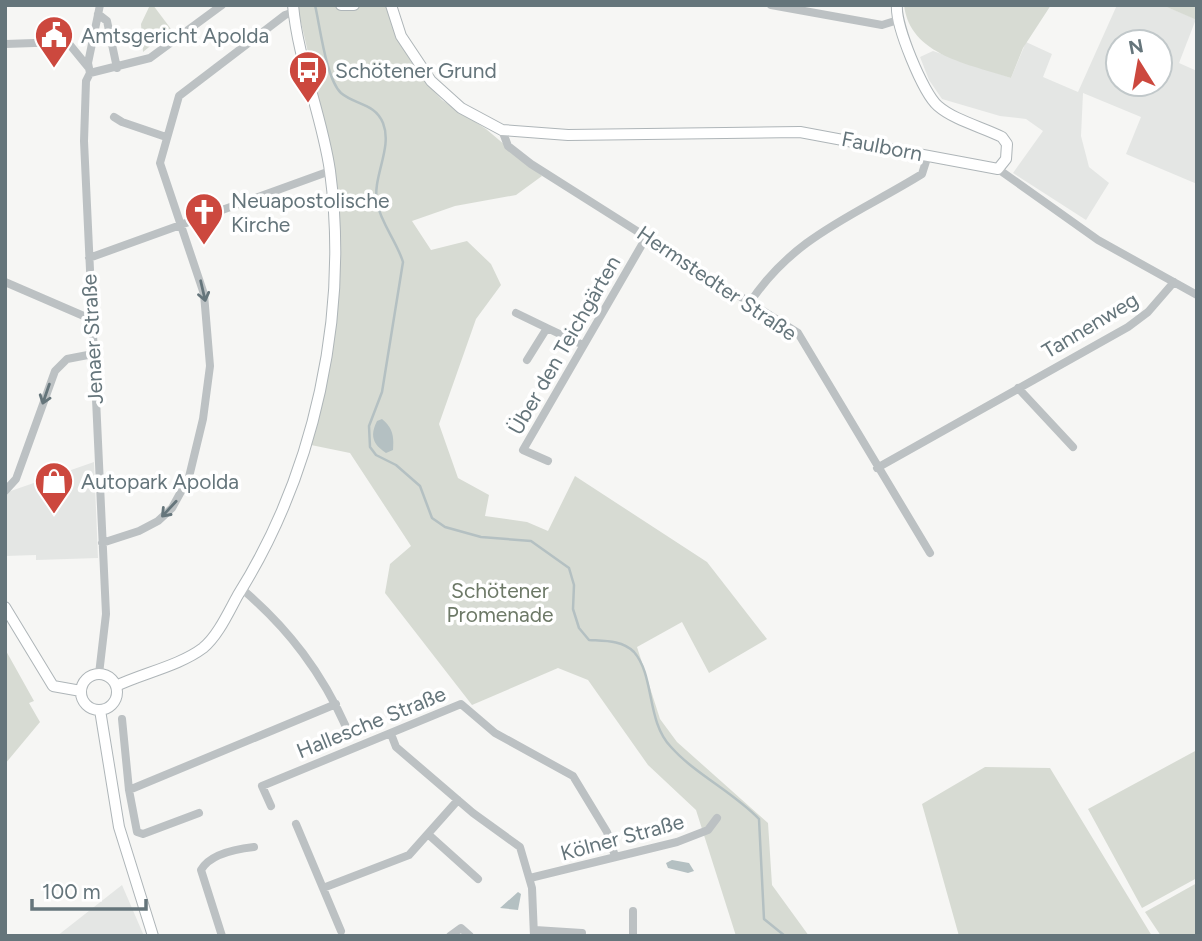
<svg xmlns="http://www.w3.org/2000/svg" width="1202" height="941" font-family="Figtree,sans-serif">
  <rect width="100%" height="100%" fill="#f6f6f4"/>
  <!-- built -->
  <path fill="#e4e6e4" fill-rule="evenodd" d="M1117 5H1162L1196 19 1179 63 1197 71V184L1126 154 1141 117 1083 93 1081 136 1089 167 1109 183 1086 220 1013 173 1043 131 1026 119 1000 116 942 99 929 80 920 57 933 51 1011 78 1026 42 1052 54 1043 77 1078 92ZM1118 42H1160V84H1118Z
    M94 462 98 558 36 560V555L5 556V493Z
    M122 885 144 936H57Z"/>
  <!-- green -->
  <path fill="#d7dbd3" d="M150 5H153L171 29 143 52 141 24Z
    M297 5H335L354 10 360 5H387L417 73 442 100 486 129 542 176 516 195 455 206 412 221 431 250 467 241 491 264 501 285 476 319 439 424 458 478 489 495 485 516 527 522 548 531 575 476 707 562 767 639 709 673 682 622 637 647 660 719 677 742 768 823 772 885 809 936H736L696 810 648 765 588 680 558 668 472 705 385 593 390 564 411 546 350 453 311 445 339 234 335 169Z
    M904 5H1051L1023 48 1011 78C970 64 910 56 904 5Z
    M1162 5H1197V20Z
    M5 649 34 701 29 703 40 722 5 764Z
    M1197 750V878L1142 908 1088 809Z
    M985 767 1050 768 1152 936H959L922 804Z
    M1197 883V936H1161L1145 912Z"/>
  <!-- water -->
  <path fill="#b4c0c2" d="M382 419C393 428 394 436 393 450L386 453C372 444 370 435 377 421Z
    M672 860 689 863 694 871 688 873 668 868 666 863Z
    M518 892 521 894 518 910 500 908Z"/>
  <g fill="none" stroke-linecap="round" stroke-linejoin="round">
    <!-- stream -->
    <path stroke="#b4c0c2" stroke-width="2.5" d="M315 5C320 26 326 79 341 93 355 105 375 103 383 123 393 148 372 177 377 203 381 223 397 242 403 262L382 392 369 426 370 447 376 455 396 465 420 486 432 518 445 527 481 537 531 541 569 568 574 585 573 609 579 628 589 640C604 641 622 640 634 652 655 676 646 721 671 747 695 774 733 792 759 819L764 919 785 936"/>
    <!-- secondary casing -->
    <g stroke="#aeb5b8" stroke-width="12">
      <path id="secondary" d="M341 5H354
        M391 5 401 36 431 81 461 108 502 130 568 135 800 132 998 169 1006 159 1007 144 1002 137C982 127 954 120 938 106 923 93 895 25 897 5
        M5 607 53 686 81 691
        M81 692a18 18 0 1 1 36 0a18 18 0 1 1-36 0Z
        M116 686C143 673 179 666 203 648 218 636 229 611 238 595 315 472 349 315 330 171 322 115 298 61 293 5
        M100 710 119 827 153 936"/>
    </g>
    <!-- street -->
    <path stroke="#bcc1c3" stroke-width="8" d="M771 5 882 25 898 20
      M98 14 107 21 117 68
      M5 44 64 42 70 45 88 67
      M90 73 150 58 222 5
      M114 117 122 122 166 137
      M502 130 508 146 531 164 798 333 930 553
      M998 169 1098 240 1197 295
      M89 258 330 171
      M5 282 93 320
      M749 304C793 236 856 215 922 174L928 155
      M516 313 547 328
      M527 360 547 328 583 345
      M1018 388 1073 447
      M548 461 523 450 647 236
      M877 468 1128 327 1148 312 1174 282
      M5 491 16 479 55 371 67 359 93 354
      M102 543 139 531 158 521 172 508 189 477 203 419 210 366 204 294 160 163 179 96 285 15 294 12
      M242 589C289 629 322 673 347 729
      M99 674 106 614 84 141 86 81 90 73 88 63 100 5
      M122 719 129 790 137 832 143 834 199 813
      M391 734 396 747 473 813 520 847 532 888 534 936
      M129 790 336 704
      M271 806 262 786 461 704 495 733 573 776 607 832 615 856
      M296 824 341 931
      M429 835 478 879
      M530 878 677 842 708 830 717 818
      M323 888 409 855 458 800
      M633 911V936
      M535 930 582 933
      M222 936 201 870C210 854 236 849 254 847
      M450 936 461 928 470 936"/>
    <!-- secondary -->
    <use href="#secondary" stroke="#fff" stroke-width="10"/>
  </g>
  <!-- one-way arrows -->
  <defs><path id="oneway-shaft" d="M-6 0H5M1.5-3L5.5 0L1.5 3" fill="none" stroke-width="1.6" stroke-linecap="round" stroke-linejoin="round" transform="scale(1.75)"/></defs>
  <g stroke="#65757b">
    <use href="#oneway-shaft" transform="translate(203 291) rotate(77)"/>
    <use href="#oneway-shaft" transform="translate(46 394) rotate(109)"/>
    <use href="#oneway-shaft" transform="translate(169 509) rotate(133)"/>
  </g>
  <!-- icons -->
  <defs>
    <g id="civic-pin" transform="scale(2.0125)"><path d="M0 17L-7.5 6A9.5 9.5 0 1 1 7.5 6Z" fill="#cc483e" stroke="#fff"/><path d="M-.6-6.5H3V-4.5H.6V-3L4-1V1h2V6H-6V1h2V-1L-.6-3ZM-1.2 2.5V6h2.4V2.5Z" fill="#fff"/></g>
    <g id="bus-pin" transform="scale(2.0125)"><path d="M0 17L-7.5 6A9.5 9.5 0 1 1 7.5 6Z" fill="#cc483e" stroke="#fff"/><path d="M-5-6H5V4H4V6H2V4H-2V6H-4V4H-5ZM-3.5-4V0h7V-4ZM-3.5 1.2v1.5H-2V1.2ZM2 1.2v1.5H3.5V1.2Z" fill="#fff"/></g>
    <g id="church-pin" transform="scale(2.0125)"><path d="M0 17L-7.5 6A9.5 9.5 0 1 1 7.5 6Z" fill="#cc483e" stroke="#fff"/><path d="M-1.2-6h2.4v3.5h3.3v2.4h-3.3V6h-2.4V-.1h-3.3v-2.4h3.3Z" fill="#fff"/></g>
    <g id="shop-pin" transform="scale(2.0125)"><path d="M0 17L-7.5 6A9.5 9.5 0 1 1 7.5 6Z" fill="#cc483e" stroke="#fff"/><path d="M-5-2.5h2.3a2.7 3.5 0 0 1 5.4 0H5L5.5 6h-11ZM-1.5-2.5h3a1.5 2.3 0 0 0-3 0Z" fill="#fff"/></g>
  </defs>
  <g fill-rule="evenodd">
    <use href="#civic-pin" x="54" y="35"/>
    <use href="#bus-pin" x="308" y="70"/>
    <use href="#church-pin" x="204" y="212"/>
    <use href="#shop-pin" x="54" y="481"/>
  </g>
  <g text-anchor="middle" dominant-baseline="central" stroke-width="7" stroke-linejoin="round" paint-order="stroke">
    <!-- poi labels -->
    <g font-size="21" fill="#65757b" stroke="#fff" text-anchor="start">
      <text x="81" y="35">Amtsgericht Apolda</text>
      <text x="335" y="70">Schötener Grund</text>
      <text x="231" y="200">Neuapostolische<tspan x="231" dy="24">Kirche</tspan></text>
      <text x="81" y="481">Autopark Apolda</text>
    </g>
    <!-- street labels -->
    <g font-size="21" fill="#65757b" stroke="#fff">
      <text transform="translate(882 146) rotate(11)">Faulborn</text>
      <text transform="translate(717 283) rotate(34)">Hermstedter Straße</text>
      <text transform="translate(1090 325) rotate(-31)">Tannenweg</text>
      <text transform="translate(92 339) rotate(-93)">Jenaer Straße</text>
      <text transform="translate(564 345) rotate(-60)">Über den Teichgärten</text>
      <text transform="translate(371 722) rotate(-22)">Hallesche Straße</text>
      <text transform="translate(622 837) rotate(-15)">Kölner Straße</text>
    </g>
    <!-- park labels -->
    <g font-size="21" fill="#6d7967" stroke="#fff">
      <text x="500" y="590">Schötener<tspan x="500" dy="24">Promenade</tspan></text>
    </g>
  </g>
  <!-- border -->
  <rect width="1202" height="941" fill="none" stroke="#65757b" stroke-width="14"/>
  <!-- north arrow -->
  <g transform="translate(1139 63) rotate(349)"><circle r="33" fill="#ffffff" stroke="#c1c8ca" stroke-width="2"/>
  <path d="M0-5L12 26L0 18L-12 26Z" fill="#cc483e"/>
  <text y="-10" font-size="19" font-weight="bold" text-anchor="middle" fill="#65757b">N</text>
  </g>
  <!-- scale -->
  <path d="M32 899v10h114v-10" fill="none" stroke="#65757b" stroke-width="3.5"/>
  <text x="42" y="899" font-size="21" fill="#65757b" stroke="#ffffff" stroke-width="5" paint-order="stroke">100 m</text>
</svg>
